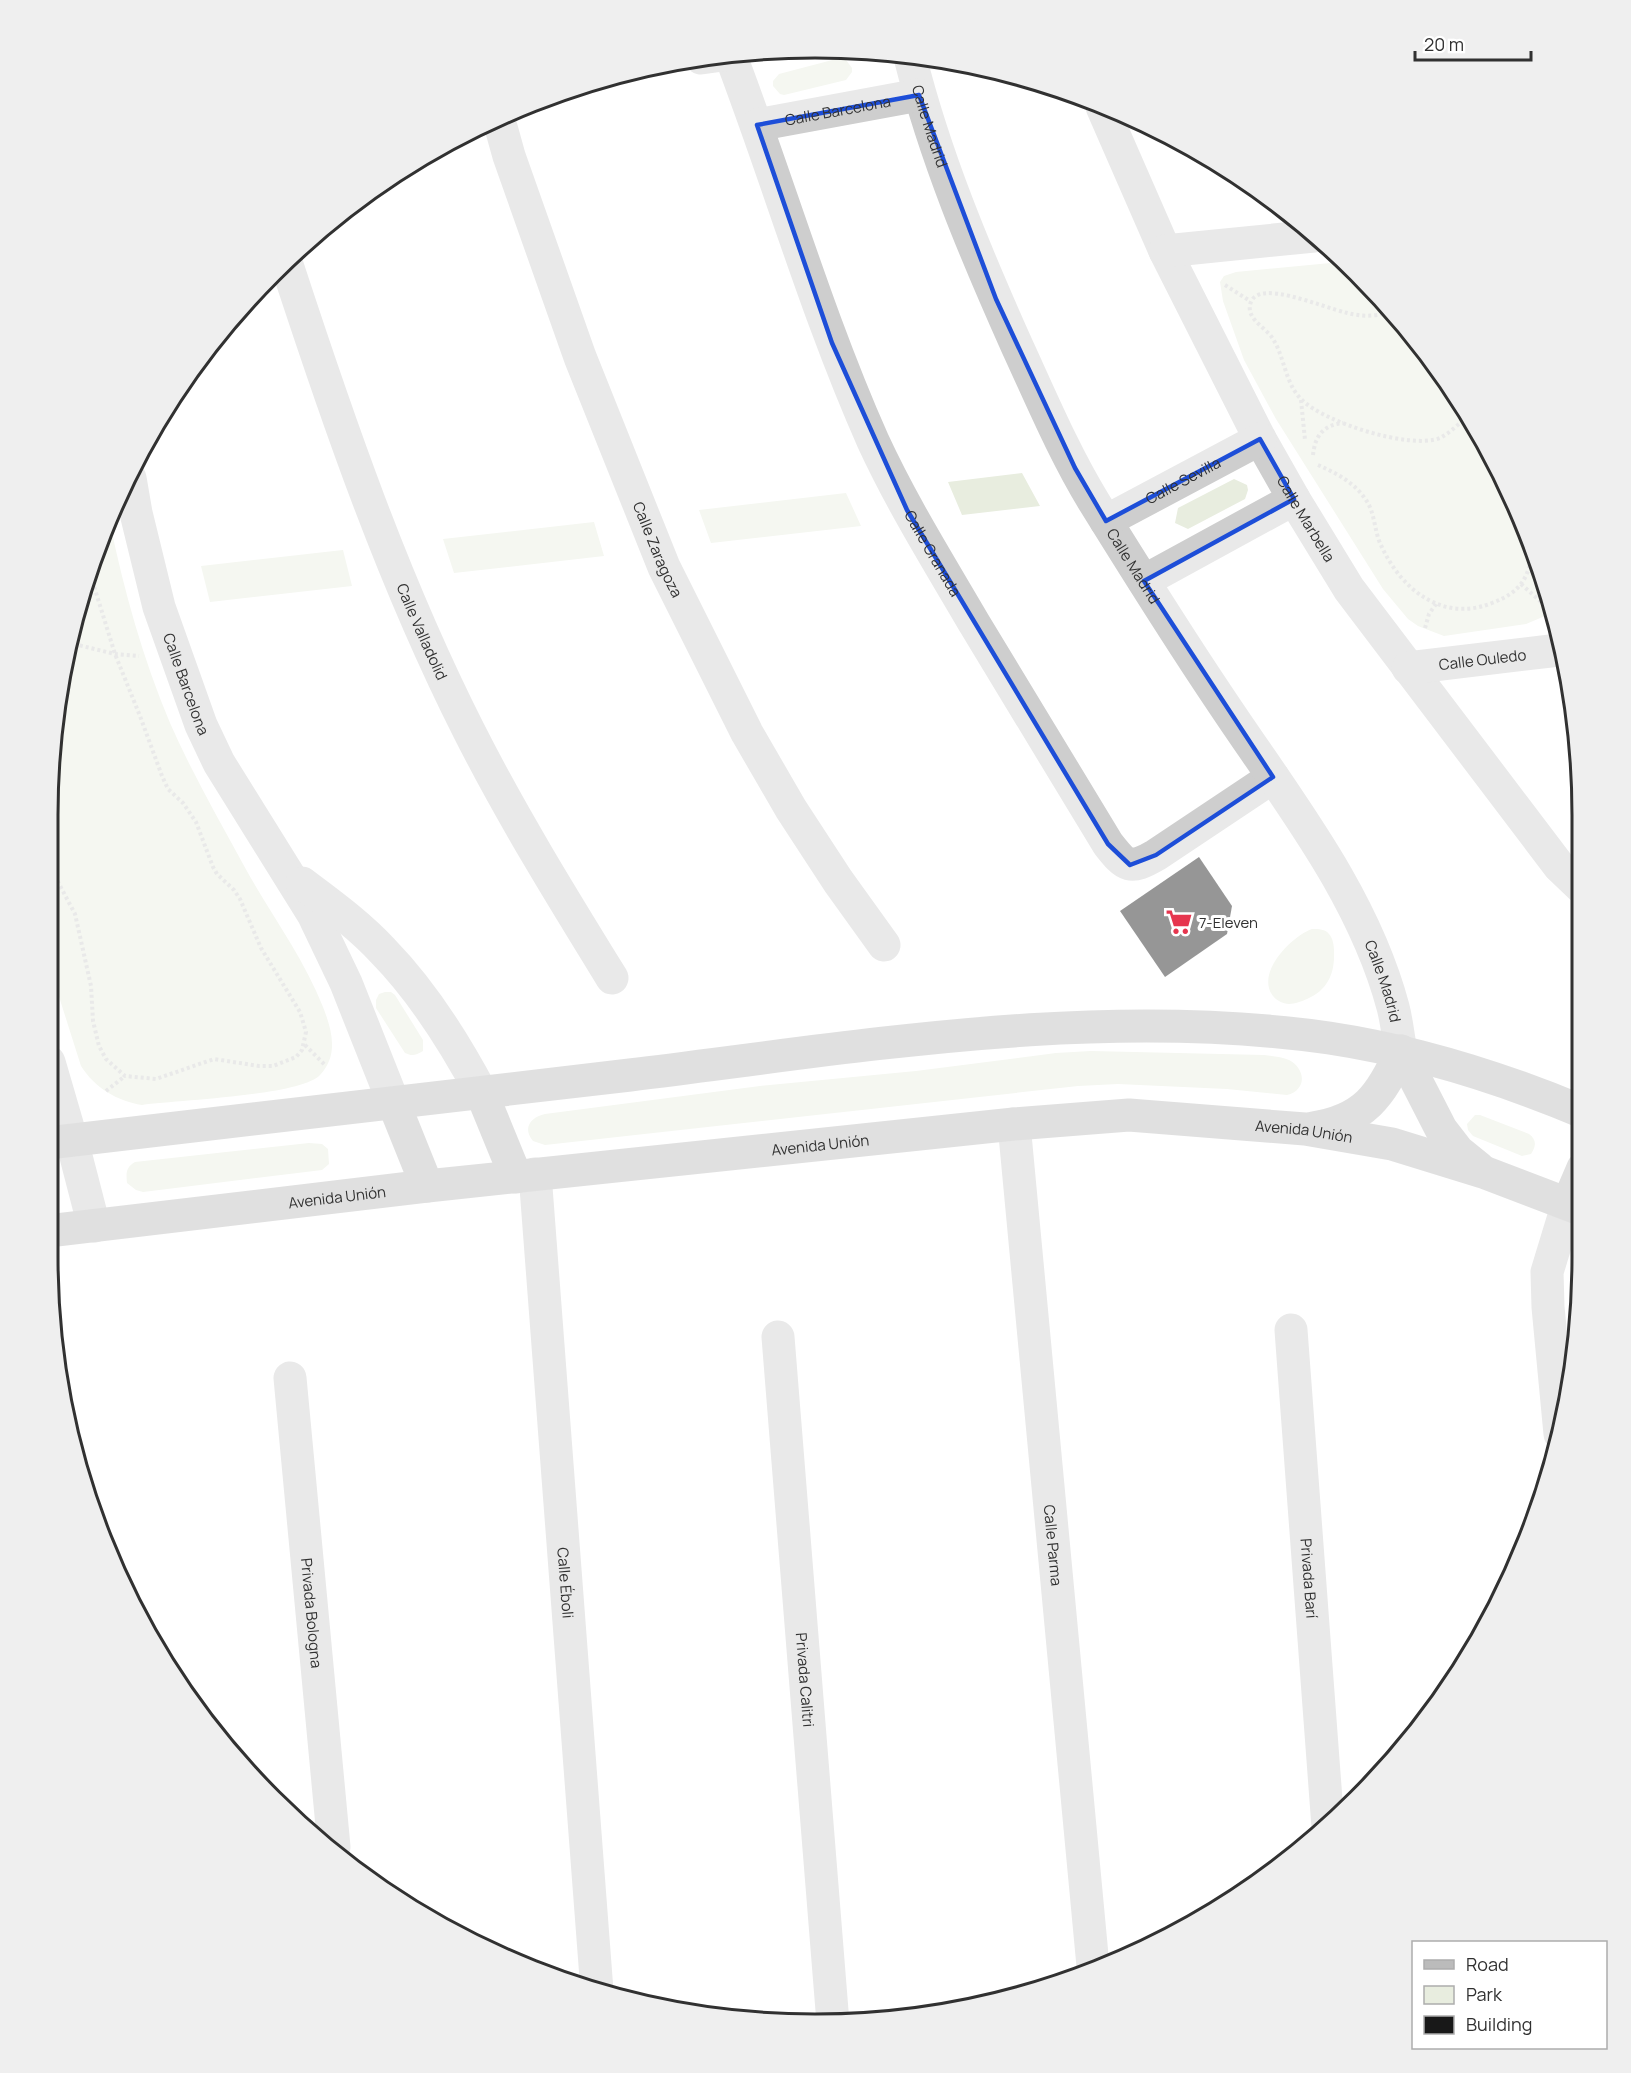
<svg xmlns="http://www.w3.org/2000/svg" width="1631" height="2073" font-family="Manrope,sans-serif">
  <rect width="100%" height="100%" fill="#fff"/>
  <!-- green -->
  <path fill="#e8eddf" d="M840 58 846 60 852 68V72L846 80 784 95 780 94 773 86V81L779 74Z
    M1341 262 1393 310 1480 432 1542 569 1550 609 1545 616 1526 624 1444 636 1418 626 1408 619 1383 589 1276 419 1244 360 1223 301 1220 282 1224 276 1236 272Z
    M1022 473 1040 506 962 515 948 482Z
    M1234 479 1247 485 1248 490 1245 499 1188 529 1175 523 1178 508Z
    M846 493 861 526 711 543 699 510Z
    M594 522 604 556 454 573 443 539Z
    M110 523C124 591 143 659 170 723 191 771 218 818 243 864 269 912 303 956 323 1007 332 1030 339 1055 320 1075 300 1096 177 1100 142 1105 117 1101 95 1088 81 1066L49 965 50 766 89 568Z
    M343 550 352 586 210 602 201 566Z
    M1312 929C1319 929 1325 929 1329 934 1333 938 1334 946 1334 951 1335 973 1328 990 1307 999 1302 1001 1295 1004 1289 1004 1283 1004 1276 1000 1273 996 1255 973 1292 936 1312 929Z
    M385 992H391L395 995 423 1040V1051C415 1056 412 1056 405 1053L376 1008V1000L379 994Z
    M1091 1051 1264 1055C1272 1056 1282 1057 1289 1060 1306 1069 1307 1090 1287 1095L1227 1089 1118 1084 1078 1086 545 1145 533 1141C522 1128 531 1117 545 1114L760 1086 916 1071 1056 1053Z
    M1475 1115H1480L1529 1134C1537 1140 1536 1146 1531 1154L1522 1156 1473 1136 1468 1130 1467 1124Z
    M309 1143 322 1144 328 1149 329 1164 322 1170 143 1192 136 1190 127 1183C126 1173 126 1167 135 1162Z"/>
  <!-- building -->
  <path fill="#181818" d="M1199 857 1232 906 1227 934 1165 977 1120 911Z"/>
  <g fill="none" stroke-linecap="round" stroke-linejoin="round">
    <!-- path -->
    <path stroke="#cecece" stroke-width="4" stroke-dasharray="3 3" stroke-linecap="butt" d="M1225 285 1250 301
      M1395 312C1383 314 1370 317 1358 315 1335 313 1275 284 1256 296 1251 299 1249 305 1250 311 1253 323 1267 329 1273 339 1285 358 1285 384 1302 400 1324 422 1410 450 1440 438 1450 433 1459 423 1469 416
      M1301 400 1305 440
      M1313 455C1315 436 1323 425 1343 423
      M1318 465C1336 473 1355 483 1366 500 1375 513 1374 529 1380 543 1400 589 1442 623 1492 603 1521 592 1529 578 1533 548
      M1521 584 1550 610
      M1425 628 1429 614 1436 604
      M74 644 115 654 139 656
      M49 865 75 914 91 986 93 1021 99 1046 106 1059 125 1076 156 1079 214 1059 259 1066H273L296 1057 302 1050 306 1032 300 1012 261 948 240 899 234 890 217 874 213 867 196 822 183 803 168 789 162 776 140 716 115 654 89 570
      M305 1045 326 1066
      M106 1091 125 1076"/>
    <!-- street -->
    <g stroke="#cecece" stroke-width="33">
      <path id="s1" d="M730 54C779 183 817 315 873 441 902 504 939 563 974 623 1019 697 1063 770 1108 844 1126 867 1130 870 1156 855L1273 777"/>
      <path id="s2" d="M910 57C935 157 975 252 1017 346 1041 398 1064 453 1094 502 1138 573 1183 645 1230 714 1292 806 1364 898 1393 1007 1397 1022 1398 1037 1401 1051"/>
      <path d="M701 58 730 54"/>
      <path id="s3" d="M1102 107 1165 251 1260 439 1294 499 1349 589 1559 866 1582 888"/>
      <path id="s4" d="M499 120 509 156 580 357 664 567 747 733 791 809 838 881 884 945"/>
      <path id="s5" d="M757 125 919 95"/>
      <path d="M1165 251 1314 236"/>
      <path id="s6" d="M286 262C338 421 393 581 469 731 512 816 562 897 612 978"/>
      <path id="s7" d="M130 478 136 513 159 607 201 725 219 763 313 914 346 983 394 1104"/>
      <path id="s8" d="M1106 521 1260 439"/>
      <path d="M1144 581 1294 499"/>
      <path id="s9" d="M1408 668 1559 650"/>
      <path d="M302 883C330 904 359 925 383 951 423 992 455 1043 482 1094"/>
      <path d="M49 1062 72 1141 94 1226"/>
      <path id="s10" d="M1014 1124 1093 1966"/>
      <path id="s11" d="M535 1174 597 1991"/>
      <path id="s12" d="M1291 1330 1328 1827"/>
      <path id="s13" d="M778 1337 833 2023"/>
      <path id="s14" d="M290 1378 334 1847"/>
      <path d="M1560 1434 1548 1307 1547 1272 1568 1203"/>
    </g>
    <!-- secondary -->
    <g stroke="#bbb" stroke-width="33">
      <path d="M1401 1051 1441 1129 1458 1151 1479 1168"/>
      <path d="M482 1094 516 1177"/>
      <path d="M394 1104 427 1186"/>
      <path d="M1313 1128C1364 1120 1381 1096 1401 1051"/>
      <path d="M48 1143C242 1122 436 1099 630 1075 859 1047 1098 1005 1329 1038 1415 1051 1502 1078 1583 1112"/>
      <path d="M1568 1203 1583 1168"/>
      <path id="s15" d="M48 1231 427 1186 1014 1124 1129 1115 1305 1129 1392 1144 1486 1173 1583 1210"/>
    </g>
  </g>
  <!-- marked area -->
  <path d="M0 0H1631V2073H0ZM919 95 996 299 1075 468 1106 521 1260 439 1294 499 1144 581 1273 777 1156 855 1130 865 1108 844 907 510 832 343 757 125Z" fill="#fff" fill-opacity=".55" fill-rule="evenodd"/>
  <path fill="none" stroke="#1d4ed8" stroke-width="4.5" stroke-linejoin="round" d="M919 95 996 299 1075 468 1106 521 1260 439 1294 499 1144 581 1273 777 1156 855 1130 865 1108 844 907 510 832 343 757 125Z"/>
  <!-- icons -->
  <defs>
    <g id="supermarket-bare" transform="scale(2.07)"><path d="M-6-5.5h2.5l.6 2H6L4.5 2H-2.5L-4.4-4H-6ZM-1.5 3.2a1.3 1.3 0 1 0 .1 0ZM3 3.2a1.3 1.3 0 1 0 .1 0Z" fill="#e6354e" stroke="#fff" stroke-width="2.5" paint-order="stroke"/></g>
  </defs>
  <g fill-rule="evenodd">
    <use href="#supermarket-bare" x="1179" y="922"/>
  </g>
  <g text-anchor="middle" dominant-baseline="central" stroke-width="6" stroke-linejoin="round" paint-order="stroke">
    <!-- street labels -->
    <g font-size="15" fill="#313131" stroke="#fff">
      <text stroke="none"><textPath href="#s5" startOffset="82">Calle Barcelona</textPath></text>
      <text stroke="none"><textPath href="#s2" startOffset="72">Calle Madrid</textPath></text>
      <text stroke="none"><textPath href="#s8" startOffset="87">Calle Sevilla</textPath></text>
      <text stroke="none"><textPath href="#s3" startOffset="460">Calle Marbella</textPath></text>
      <text stroke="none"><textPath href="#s4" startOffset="458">Calle Zaragoza</textPath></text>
      <text stroke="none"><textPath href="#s1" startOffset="540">Calle Granada</textPath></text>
      <text stroke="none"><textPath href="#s2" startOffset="558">Calle Madrid</textPath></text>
      <text stroke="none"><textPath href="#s6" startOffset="394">Calle Valladolid</textPath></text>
      <text stroke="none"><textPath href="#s9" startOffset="75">Calle Ouledo</textPath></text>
      <text stroke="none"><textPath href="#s7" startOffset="214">Calle Barcelona</textPath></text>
      <text stroke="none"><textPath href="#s2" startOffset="1044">Calle Madrid</textPath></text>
      <text stroke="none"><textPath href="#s15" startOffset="1263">Avenida Unión</textPath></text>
      <text stroke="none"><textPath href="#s15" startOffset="777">Avenida Unión</textPath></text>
      <text stroke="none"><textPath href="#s15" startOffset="291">Avenida Unión</textPath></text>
      <text stroke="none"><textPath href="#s10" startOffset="423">Calle Parma</textPath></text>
      <text stroke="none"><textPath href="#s12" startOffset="249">Privada Barí</textPath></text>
      <text stroke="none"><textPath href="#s11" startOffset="410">Calle Éboli</textPath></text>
      <text stroke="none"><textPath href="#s14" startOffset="236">Privada Bologna</textPath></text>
      <text stroke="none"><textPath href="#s13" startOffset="344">Privada Calitri</textPath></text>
    </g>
    <!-- poi labels -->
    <g font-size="15" fill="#313131" stroke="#fff" text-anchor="start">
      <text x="1199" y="922">7-Eleven</text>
    </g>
  </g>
  <!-- crop -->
  <path d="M0 0H1631V2073H0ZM815 58H815A757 757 0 0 1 1572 815V1257A757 757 0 0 1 815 2014H815A757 757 0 0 1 58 1257V815A757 757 0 0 1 815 58Z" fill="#efefef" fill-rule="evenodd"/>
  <path fill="none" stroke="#313131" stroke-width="3" d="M815 58H815A757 757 0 0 1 1572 815V1257A757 757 0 0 1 815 2014H815A757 757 0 0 1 58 1257V815A757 757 0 0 1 815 58Z"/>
  <!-- legend -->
  <rect x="1412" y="1941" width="195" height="108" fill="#ffffff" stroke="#adadad" stroke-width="1.5"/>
  <rect x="1424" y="1960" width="30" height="9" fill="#bbbbbb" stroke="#adadad" stroke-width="1.5"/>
  <text x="1466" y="1971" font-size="18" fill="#313131">Road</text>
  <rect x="1424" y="1986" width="30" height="18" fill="#e8eddf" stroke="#adadad" stroke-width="1.5"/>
  <text x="1466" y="2001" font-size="18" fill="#313131">Park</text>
  <rect x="1424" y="2016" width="30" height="18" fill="#181818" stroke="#adadad" stroke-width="1.5"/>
  <text x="1466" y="2031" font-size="18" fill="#313131">Building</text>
  <!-- scale -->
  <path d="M1415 51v9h116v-9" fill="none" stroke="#313131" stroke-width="3"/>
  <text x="1424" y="51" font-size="18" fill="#313131" stroke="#ffffff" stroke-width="4.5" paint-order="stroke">20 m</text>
</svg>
